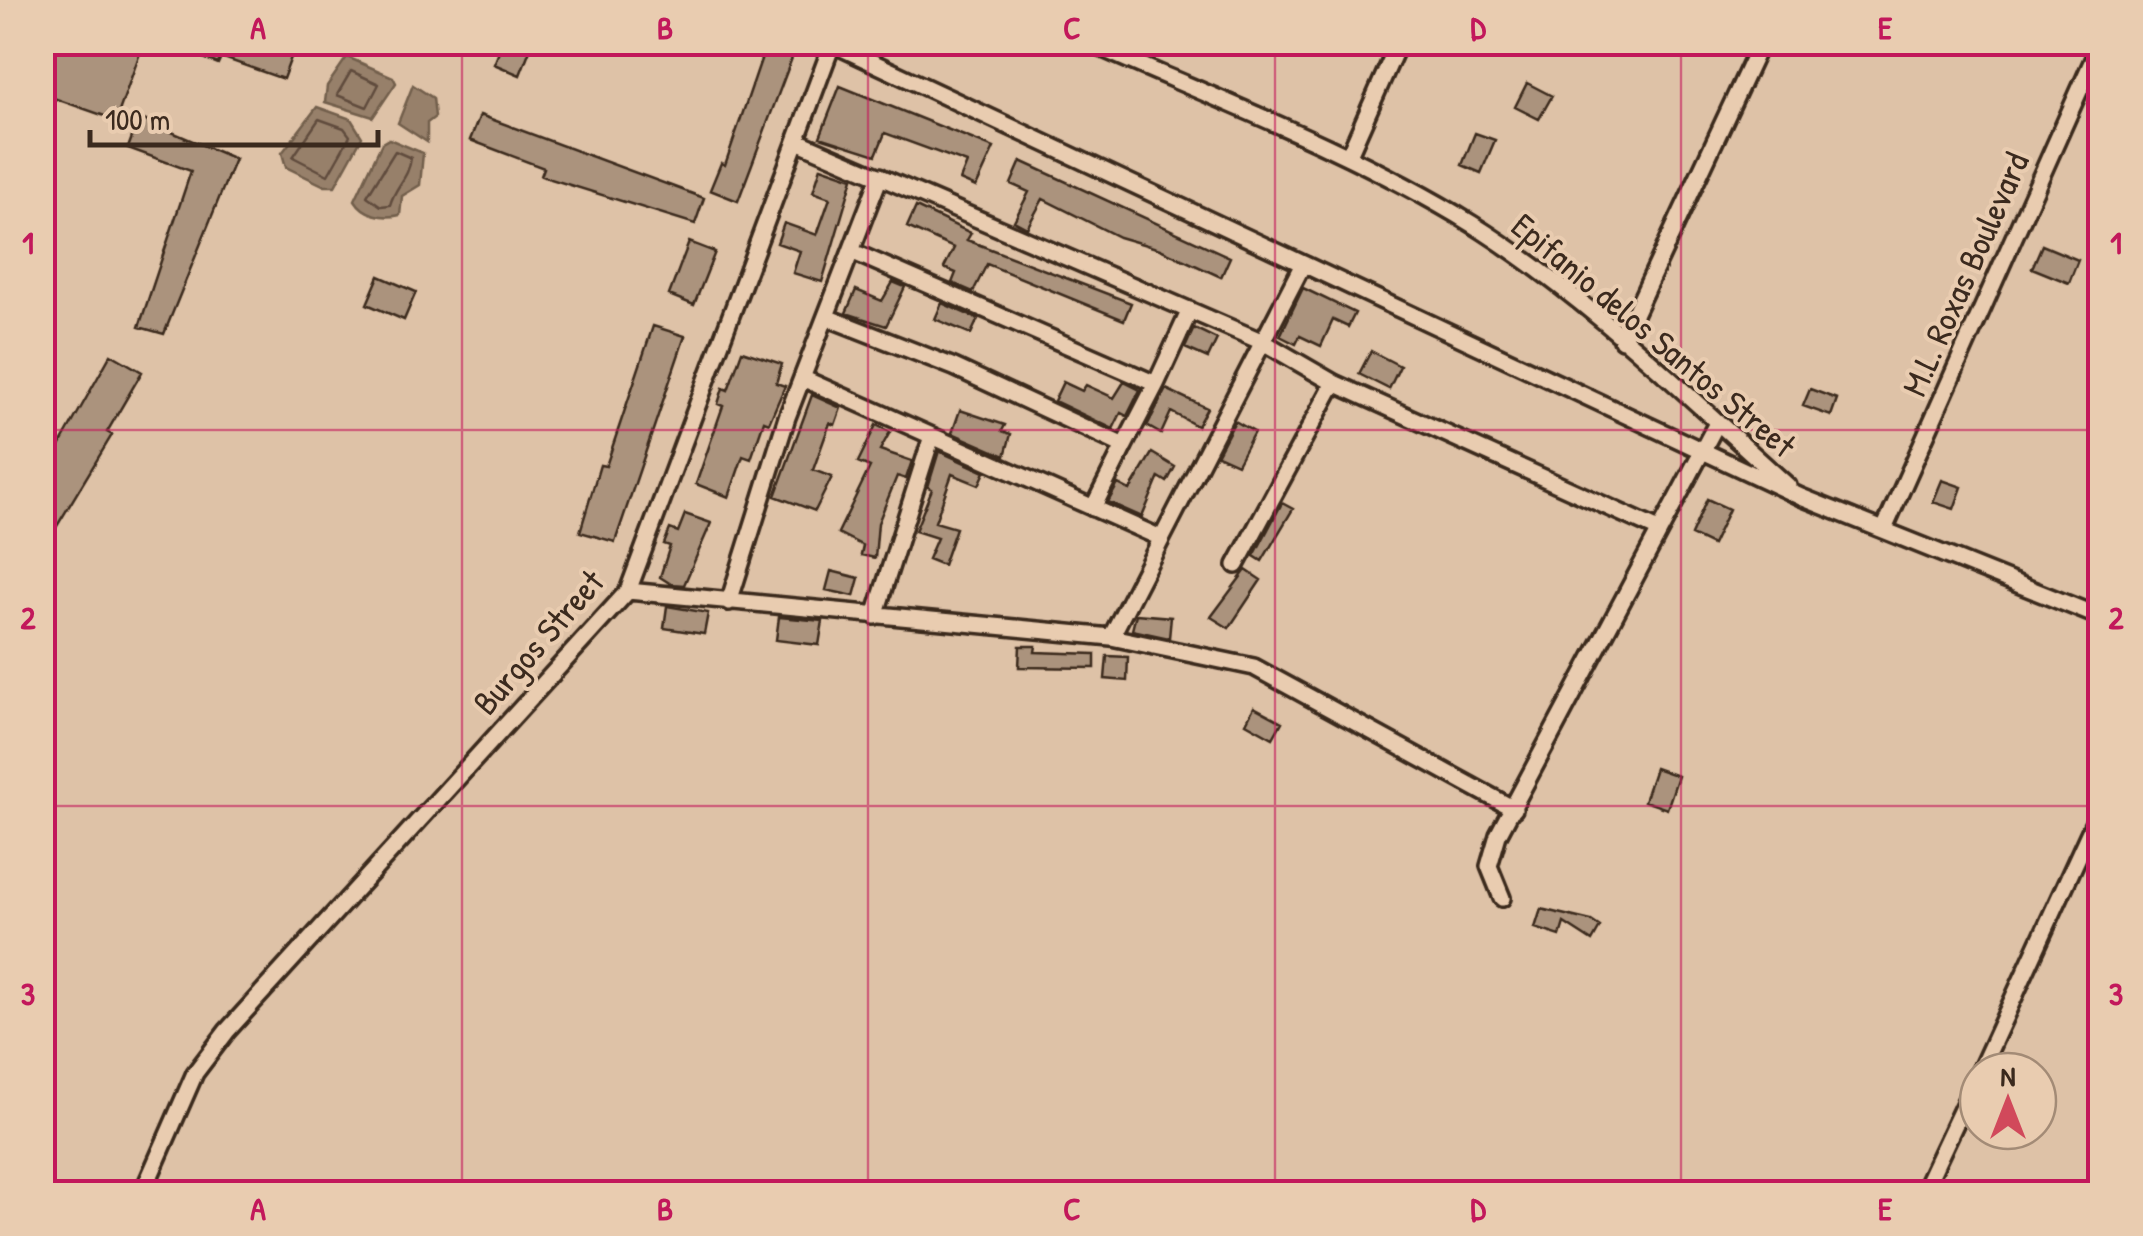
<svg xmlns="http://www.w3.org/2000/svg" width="2143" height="1236" font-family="'Patrick Hand',sans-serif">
  <rect width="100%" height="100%" fill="#dec2a7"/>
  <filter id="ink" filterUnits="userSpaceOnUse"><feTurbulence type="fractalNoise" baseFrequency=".01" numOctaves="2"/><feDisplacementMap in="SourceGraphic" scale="20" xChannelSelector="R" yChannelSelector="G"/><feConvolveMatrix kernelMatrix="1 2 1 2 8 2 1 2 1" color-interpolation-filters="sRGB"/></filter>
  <g filter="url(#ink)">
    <!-- water -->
    <path fill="#97806b" stroke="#725e4c" stroke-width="2.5" d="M347 57 393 77 396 83 373 117 325 102 327 86Z
      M413 85 433 98 435 117 427 123V142L398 123Z
      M317 107 351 119 362 137 335 186H325L286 167 282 153Z
      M389 139 423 153 420 185 402 196 400 215C383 219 364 215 355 200L382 143Z"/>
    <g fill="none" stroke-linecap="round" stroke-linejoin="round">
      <!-- shore -->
      <path stroke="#604c3d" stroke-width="2.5" d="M351 71 379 84 367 107 337 95Z
        M319 119 344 128 350 136 328 175 293 157Z
        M395 151 411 158C409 178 395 186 390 205L381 206 367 196Z"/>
    </g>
    <!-- building -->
    <path fill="#ab937d" stroke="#3b2a1e" stroke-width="2.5" d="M50 42H144L116 120 42 94V63Z
      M164 42H265L293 52 283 79 221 57 218 64Z
      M503 42H533L520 75 494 64Z
      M767 42H798L738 201 710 190 721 163 725 165Z
      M1527 83 1552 96 1539 119 1515 107Z
      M840 86 994 148 976 187 960 180 967 163 885 133 876 155 820 137Z
      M480 115 704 198 695 224 541 176 544 168 470 140Z
      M139 118 235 159 164 334 139 327 191 171 128 148Z
      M1475 133 1495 140 1481 173 1462 165Z
      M1021 161 1230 257 1221 277 1160 249 1119 237 1043 199 1027 228 1014 221 1029 192 1011 184Z
      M821 167 853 178 822 282 793 273 800 251 777 243 784 223 817 235 830 198 813 192Z
      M916 207 971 233 967 240 1131 303 1124 320 987 264 973 292 952 283 956 273 944 268 954 248 907 227Z
      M689 242 715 252 694 305 669 295Z
      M2042 245 2078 260 2069 283 2032 268Z
      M379 276 416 292 404 320 367 304Z
      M893 282 905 287 886 326 846 313 856 290 882 301Z
      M1303 288 1355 313 1348 327 1333 320 1321 346 1300 336 1296 344 1280 336Z
      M942 303 978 319 971 334 935 319Z
      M653 326 685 336 615 542 580 532 600 465 606 466Z
      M1194 328 1217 339 1208 358 1185 348Z
      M742 351 782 364 776 383 785 386 769 423 764 421 751 459 743 456 729 497 696 484 723 406 718 404 723 388 728 390Z
      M1371 351 1400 366 1389 389 1359 374Z
      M111 354 142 372 107 432 112 435 42 551V477Z
      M1063 382 1082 391 1086 385 1114 398 1124 382 1140 390 1127 416 1121 413 1113 429 1054 401Z
      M1166 389 1207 408 1197 426 1171 412 1161 434 1147 426Z
      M1810 389 1837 399 1831 416 1803 406Z
      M812 395 841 408 835 425 830 423 813 470 832 477 815 511 775 496Z
      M960 410 1005 425 1002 431 1011 434 1005 456 952 433Z
      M1235 421 1254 432 1237 464 1217 455Z
      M876 425 890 432 880 450 912 461 906 479 897 476 878 523 875 558 861 555 863 546 838 533 870 467 858 462Z
      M939 451 985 472 979 485 952 474 935 522 956 528 943 565 928 559 937 538 915 531 932 489 928 487Z
      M1152 453 1175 467 1167 482 1159 477 1142 517 1108 502 1118 484 1130 490Z
      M1942 480 1962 487 1954 509 1933 502Z
      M1707 499 1729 509 1712 545 1691 535Z
      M1282 503 1293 509 1262 561 1254 556Z
      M685 514 711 523 684 585 671 584 660 577 670 546 664 544 670 529 678 532Z
      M1246 570 1261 580 1229 628 1211 617Z
      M831 571 859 578 854 596 826 590Z
      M667 606 708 613 704 634 664 628Z
      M1136 614 1171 617 1169 638 1132 630Z
      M779 617 823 621 819 645 776 640Z
      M1020 646H1036L1035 652 1095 654V668L1019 667Z
      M1107 656 1128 657 1127 681 1105 679Z
      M1254 707 1282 722 1273 738 1246 723Z
      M1655 768 1678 776 1667 809 1644 801Z
      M1541 909 1591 921 1600 927 1592 941 1564 923 1560 936 1535 928Z"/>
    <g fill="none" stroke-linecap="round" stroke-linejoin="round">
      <!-- street casing -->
      <g stroke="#3b2a1e" stroke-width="22">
        <path id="street" d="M829 42 1801 497 2100 617
          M1087 42C1216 99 1352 150 1472 224 1587 296 1687 396 1788 486
          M797 141 1263 342 1334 383 1659 530
          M1348 157 1399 42
          M851 251 1156 384 1124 446
          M826 317 954 367 1124 446 1093 508
          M1622 340 1761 42
          M802 378 1161 538
          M1156 384 1190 310
          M1885 527 2100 44
          M1236 565 1334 383
          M628 591 1111 637 1254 667 1514 809
          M729 602 787 417 880 176
          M875 616 932 436
          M1111 637 1303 264
          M1502 898 1489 866 1498 835 1717 423
          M1980 1071 2100 809
          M142 1194 195 1073 227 1031 628 591 833 42
          M1922 1194 1978 1075"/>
      </g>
      <!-- street -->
      <use href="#street" stroke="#e9ccb0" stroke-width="15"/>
    </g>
  </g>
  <!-- grid -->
  <path fill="none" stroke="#c2185b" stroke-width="2.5" stroke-opacity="0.55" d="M462 42V1194M868 42V1194M1275 42V1194M1681 42V1194M42 430H2100M42 806H2100"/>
  <g text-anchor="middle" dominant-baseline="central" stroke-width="8" stroke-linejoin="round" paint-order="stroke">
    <!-- street labels -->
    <g font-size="35" fill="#3b2a1e" stroke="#e9ccb0">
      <text transform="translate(1965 274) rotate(-66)">M.L. Roxas Boulevard</text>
      <text transform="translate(1654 335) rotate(40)">Epifanio delos Santos Street</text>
      <text transform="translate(538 642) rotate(-49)">Burgos Street</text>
    </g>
  </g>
  <!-- margin -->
  <rect width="2143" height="1236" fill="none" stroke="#e9ccb0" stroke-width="110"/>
  <!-- north arrow -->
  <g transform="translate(2008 1101)"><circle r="48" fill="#e9ccb0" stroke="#a38b76" stroke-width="2.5"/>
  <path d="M0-8L18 38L0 25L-18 38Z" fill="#d1495b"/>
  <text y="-15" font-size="28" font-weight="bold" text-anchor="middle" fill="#3b2a1e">N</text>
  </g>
  <!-- scale -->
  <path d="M90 130v15h288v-15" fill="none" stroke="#3b2a1e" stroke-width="5"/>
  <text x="105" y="130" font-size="30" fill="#3b2a1e" stroke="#e9ccb0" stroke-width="8" paint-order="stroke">100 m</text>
  <rect x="55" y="55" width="2033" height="1126" fill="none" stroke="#c2185b" stroke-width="4"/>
  <g font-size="32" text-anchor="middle" font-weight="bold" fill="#c2185b">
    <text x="258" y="39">A</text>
    <text x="665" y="39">B</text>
    <text x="1072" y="39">C</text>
    <text x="1478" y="39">D</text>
    <text x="1885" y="39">E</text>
    <text x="28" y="254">1</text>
    <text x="2116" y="254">1</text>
    <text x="28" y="629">2</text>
    <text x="2116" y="629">2</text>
    <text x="28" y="1005">3</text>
    <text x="2116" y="1005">3</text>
    <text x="258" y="1220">A</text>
    <text x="665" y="1220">B</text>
    <text x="1072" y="1220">C</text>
    <text x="1478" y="1220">D</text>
    <text x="1885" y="1220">E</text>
  </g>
</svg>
